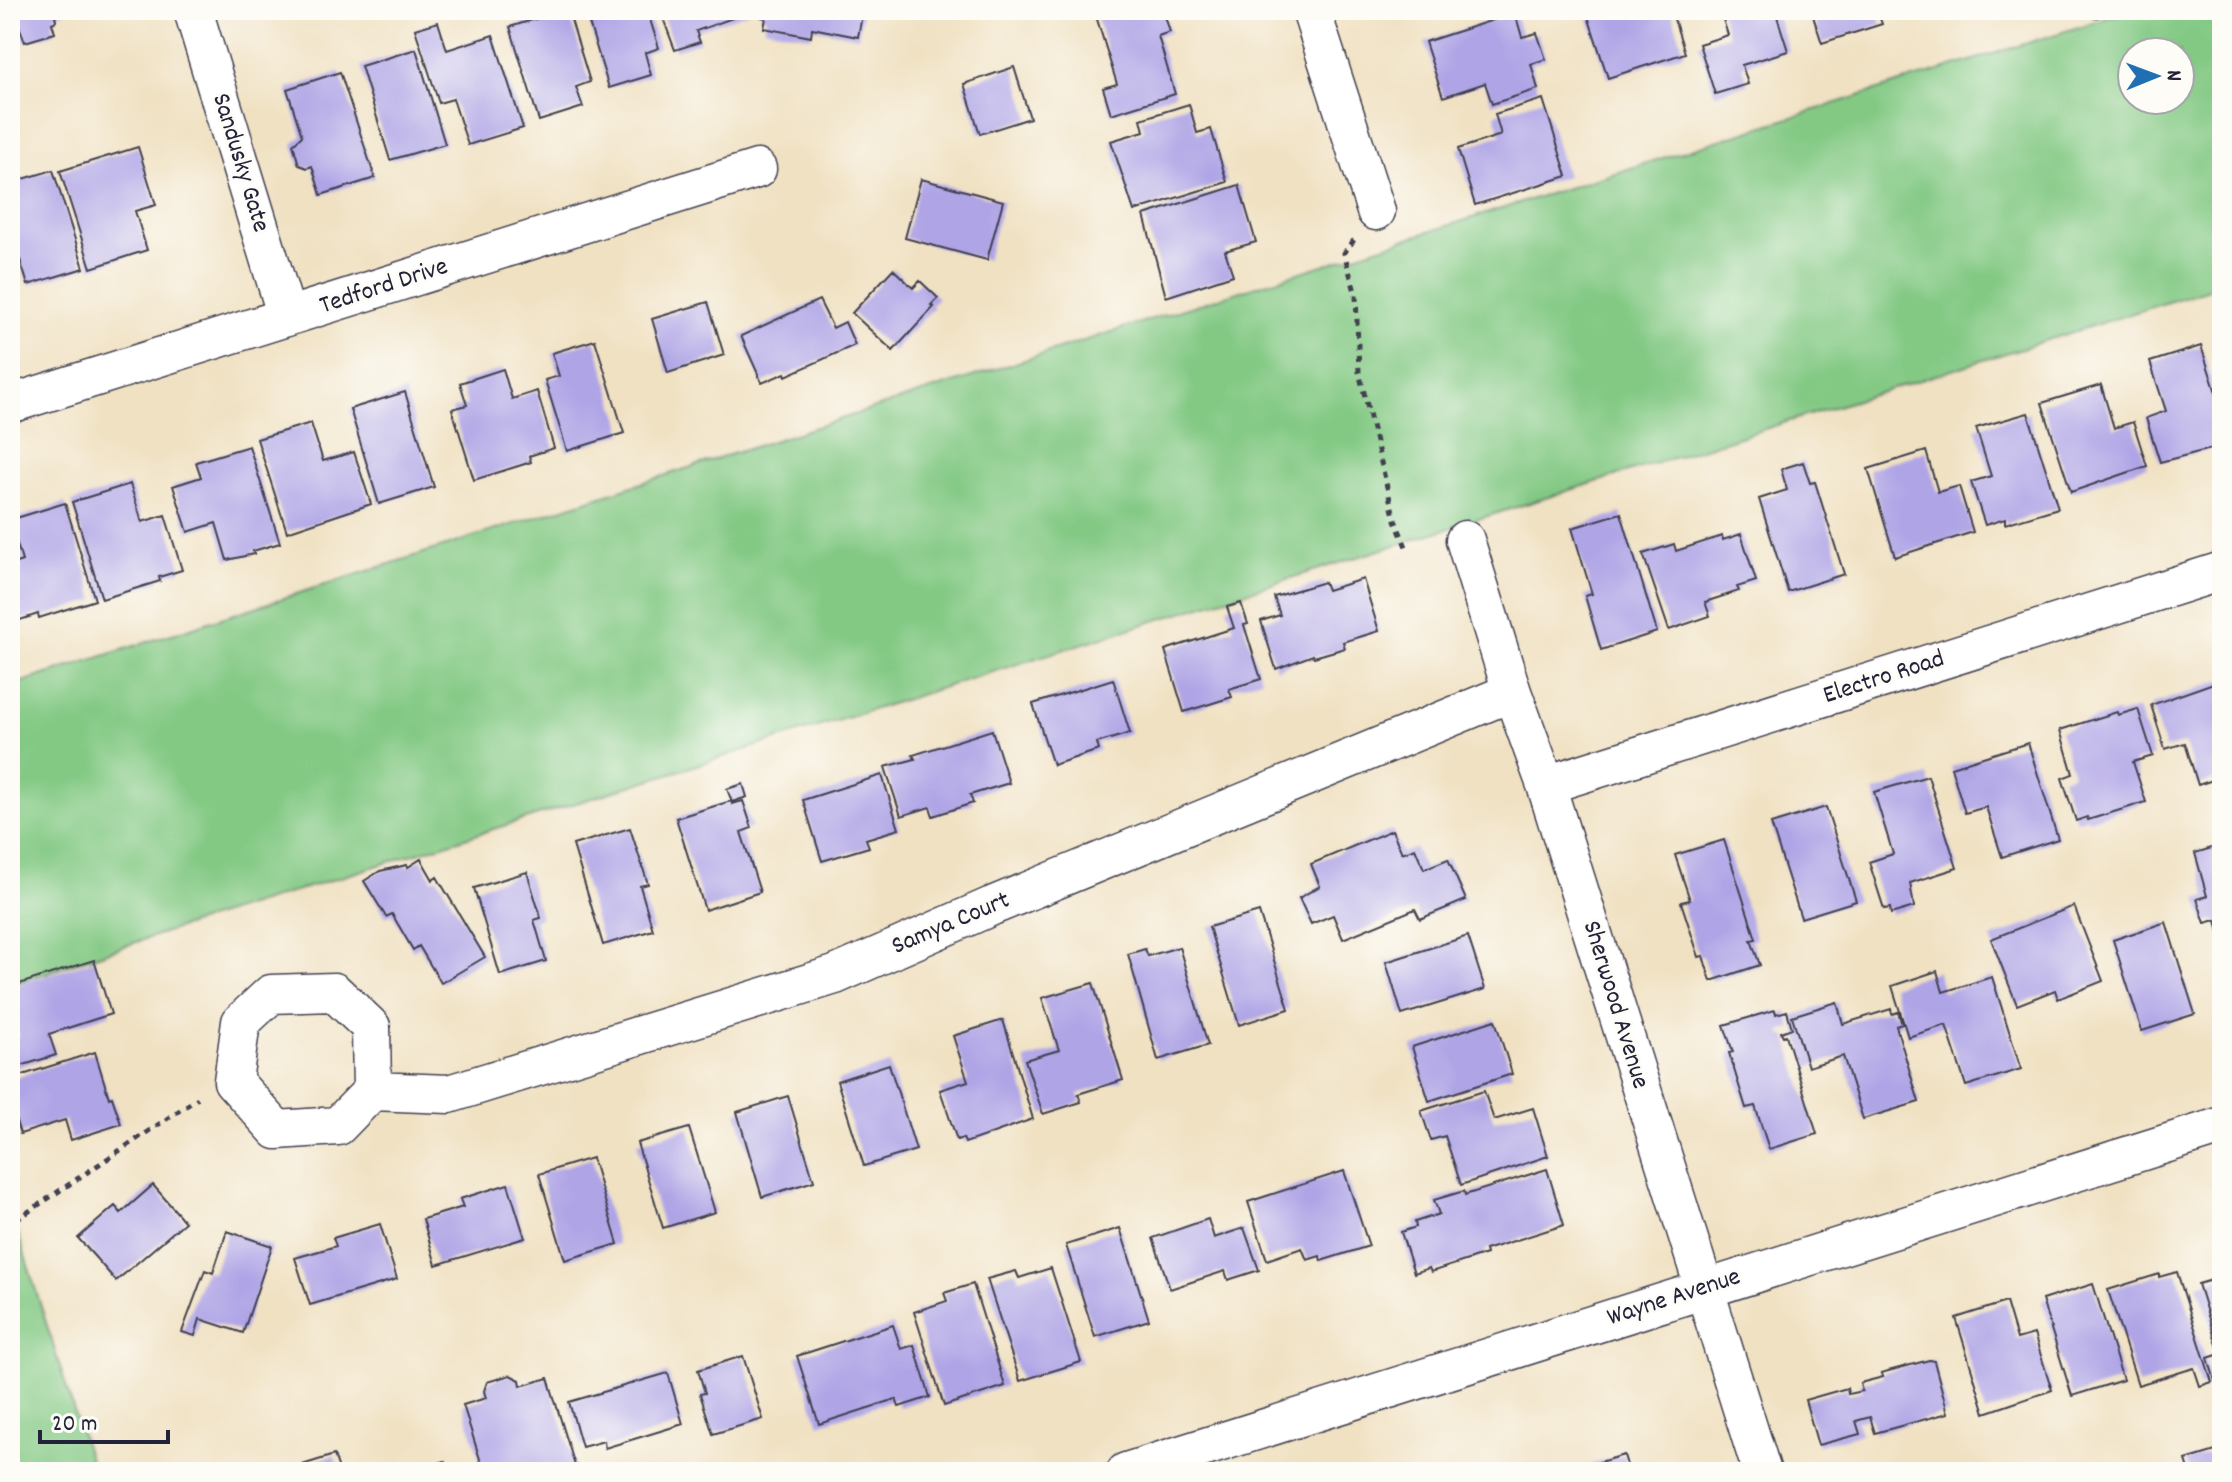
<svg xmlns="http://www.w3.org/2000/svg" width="2232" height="1482" font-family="Dekko,sans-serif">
  <rect width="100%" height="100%" fill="#fdfcf7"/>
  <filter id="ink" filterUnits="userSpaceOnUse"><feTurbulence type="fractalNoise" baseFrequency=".0125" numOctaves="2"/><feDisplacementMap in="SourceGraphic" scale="16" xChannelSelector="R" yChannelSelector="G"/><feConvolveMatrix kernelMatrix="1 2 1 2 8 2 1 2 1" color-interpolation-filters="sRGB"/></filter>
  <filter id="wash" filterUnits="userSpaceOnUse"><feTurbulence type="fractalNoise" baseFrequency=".006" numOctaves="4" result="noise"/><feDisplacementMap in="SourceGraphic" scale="32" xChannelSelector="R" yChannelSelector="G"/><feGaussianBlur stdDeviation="1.8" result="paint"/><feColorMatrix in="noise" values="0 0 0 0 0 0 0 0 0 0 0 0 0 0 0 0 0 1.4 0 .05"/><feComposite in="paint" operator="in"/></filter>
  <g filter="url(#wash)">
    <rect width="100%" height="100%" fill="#f0e1c2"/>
    <!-- green -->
    <path fill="#83c984" stroke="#527660" stroke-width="2" fill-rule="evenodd" d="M2132 10H2222V285L163 933 10 985V686L1155 318ZM2132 52H2180V100H2132Z
      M10 1208 93 1472H10Z"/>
    <g id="blocks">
      <!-- building -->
      <path fill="#afa4e6" d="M10 10H69V11L55 15 56 21 52 23 55 33 25 42 19 26 10 28Z
        M564 10H568L590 82 576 87 583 107 539 121 510 27Z
        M585 10H647L659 48 645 53 651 75 609 88Z
        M660 10H752V11L696 31 700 42 675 50Z
        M762 10H863L858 37 812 28 811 37 764 28 766 18 761 17Z
        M1117 10H1163L1170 32 1158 36 1175 94 1111 114 1103 88 1117 84 1096 16Z
        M1586 10H1671L1685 53 1608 78Z
        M1720 10H1775L1788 51 1742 65 1748 84 1715 94 1699 44 1728 35Z
        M1811 10H1877L1882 24 1822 43Z
        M2092 10H2117V11L2094 18Z
        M1515 13 1522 37 1537 33 1546 59 1531 64 1538 89 1492 104 1485 83 1443 97 1425 42Z
        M438 22 447 50 493 35 523 128 468 145 453 99 439 103 415 29Z
        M416 49 445 144 390 160 361 66Z
        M1014 67 1030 118 980 134 964 84Z
        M340 72 375 178 321 195 312 166 307 168 299 165 293 144 302 136 287 89Z
        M1543 99 1567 176 1475 205 1458 149 1501 135 1495 114Z
        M1189 104 1197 133 1211 129 1227 182 1134 211 1111 141 1144 131 1141 119Z
        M138 147 156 205 135 211 147 250 91 268 60 171Z
        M53 170 84 268 28 285 16 247 10 248V183Z
        M921 179 1003 201 987 260 905 238Z
        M1239 185 1256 242 1225 251 1233 275 1166 297 1144 215Z
        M893 269 913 288 920 281 938 298 931 305 934 307 893 351 852 313Z
        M819 300 833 328 845 322 855 345 786 376 785 373 762 383 741 336Z
        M708 302 724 355 668 373 652 319Z
        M595 340 624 433 567 451 545 380 559 376 552 353Z
        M2201 346 2222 411V446L2160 462 2146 418 2166 411 2150 362Z
        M503 369 512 399 537 391 554 448 529 456 531 462 474 480 452 409 467 405 460 383Z
        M2101 385 2114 428 2133 422 2147 466 2071 492 2042 403Z
        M405 392 434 487 379 504 350 409Z
        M2028 413 2058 508 2005 524V519L1985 525 1971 482 1991 476 1976 428Z
        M311 423 323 461 354 452 371 504 287 532 257 439Z
        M249 446 280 543 253 551 254 554 227 560 216 523 188 532 173 486 201 477 196 462Z
        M1926 451 1938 492 1959 486 1973 532 1895 557 1868 469Z
        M1803 462 1810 483 1815 482 1844 574 1788 592 1759 499 1787 490 1781 469Z
        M130 484 142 522 165 515 182 570 159 577 160 581 102 599 72 502Z
        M65 503 95 600 39 618 38 614 14 622 10 609V565L22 561 10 520Z
        M1621 513 1657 632 1601 650 1585 596 1592 594 1572 528Z
        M1741 534 1756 581 1737 587 1739 591 1705 602 1710 616 1669 630 1643 554 1674 544 1676 551 1722 536 1723 540Z
        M1363 579 1379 631 1343 642 1345 648 1314 657 1313 655 1276 669 1261 621 1280 615 1274 597 1324 582 1327 590Z
        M1241 603 1248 624 1244 625 1261 679 1229 689 1232 697 1184 712 1165 650 1234 628 1227 607Z
        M1113 679 1130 733 1097 743 1099 750 1053 765 1033 704Z
        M2222 680V777L2198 785 2185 743 2165 749 2151 705Z
        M2138 709 2153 756 2133 762 2146 802 2088 820 2087 817 2076 821 2062 778 2073 774 2060 730 2117 712 2118 715Z
        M992 730 1009 783 970 795 973 803 933 816 930 807 901 816 885 767 915 759 913 755Z
        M2028 743 2058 839 2002 857 1986 807 1965 813 1951 767Z
        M882 775 899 829 866 839 869 847 822 861 803 800Z
        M1928 776 1957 868 1910 883 1914 907 1891 914 1890 908 1884 909 1869 862 1893 854 1874 792Z
        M743 784 747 797 732 802 727 789Z
        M731 801 732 804 743 801 752 828 741 832 760 892 705 910 676 818Z
        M1826 807 1856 901 1801 918 1771 824Z
        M630 828 648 884 640 886 653 930 603 945 573 845Z
        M1392 830 1402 853 1415 848 1424 869 1448 859 1466 900 1420 919 1415 909 1343 939 1333 915 1311 924 1299 898 1320 886 1311 864Z
        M1724 840 1756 939 1751 940 1760 965 1711 981 1703 956 1699 957 1681 902 1690 900 1675 855Z
        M2222 845V939H2221L2216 920 2205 923 2197 899 2207 896 2195 853Z
        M421 859 433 880 437 877 485 957 441 983 419 946 413 950 392 914 386 917 364 881 380 871 407 865 408 867Z
        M527 872 541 918 534 920 546 961 500 975 474 888Z
        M2074 906 2103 981 2058 999 2055 990 2017 1005 1991 939Z
        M1259 912 1289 1009 1239 1025 1209 927Z
        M2166 922 2195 1014 2142 1031 2113 940Z
        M1468 936 1485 989 1402 1015 1386 962Z
        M1179 947 1208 1045 1158 1060 1128 954 1145 949 1148 956Z
        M94 960 111 1014 49 1034 56 1055 14 1068 10 1057V1039L19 1036 10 1008V987Z
        M1937 971 1943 992 1992 977 2021 1069 1966 1086 1946 1025 1908 1037 1892 986Z
        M1093 983 1123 1080 1078 1094 1081 1102 1043 1114 1025 1060 1059 1050 1042 998Z
        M1837 1002 1843 1024 1891 1009 1892 1014 1898 1012 1902 1024 1896 1026 1919 1102 1863 1119 1843 1056 1808 1067 1792 1016Z
        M1775 1010 1776 1014 1787 1011 1792 1028 1781 1032 1783 1036 1786 1035 1817 1134 1769 1149 1755 1106 1746 1108 1729 1053 1733 1052 1724 1025Z
        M1003 1020 1033 1119 965 1143 963 1138 957 1140 940 1090 968 1081 953 1036Z
        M1495 1020 1512 1074 1429 1101 1412 1047Z
        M95 1052 109 1098 112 1097 121 1124 71 1140 65 1120 20 1134 10 1102V1079Z
        M889 1064 916 1150 864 1166 837 1081Z
        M1484 1091 1494 1120 1533 1108 1548 1156 1461 1185 1445 1136 1431 1140 1421 1111Z
        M788 1096 814 1181 762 1197 737 1112Z
        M689 1128 715 1212 663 1228 637 1143Z
        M592 1158 618 1244 565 1260 539 1174Z
        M1547 1169 1564 1225 1485 1250 1486 1254 1431 1272 1429 1268 1414 1273 1401 1232 1416 1227 1415 1222 1439 1214 1434 1200 1464 1191 1465 1195Z
        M1344 1171 1369 1246 1321 1261 1320 1256 1307 1260 1302 1248 1267 1260 1248 1202Z
        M508 1184 525 1238 436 1265 423 1219 463 1207 460 1199Z
        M153 1185 185 1222 116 1281 78 1238 115 1206 121 1213Z
        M1208 1219 1214 1238 1244 1228 1259 1270 1228 1280 1225 1271 1170 1289 1153 1238Z
        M380 1224 397 1279 310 1305 295 1258 336 1246 333 1238Z
        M1120 1228 1149 1320 1095 1337 1066 1245Z
        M227 1231 272 1246 243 1333 200 1319 195 1336 182 1332 205 1270 213 1273Z
        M1051 1268 1081 1362 1020 1381 987 1279 1016 1271 1019 1278Z
        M2177 1272 2212 1382 2200 1386 2194 1368 2138 1385 2108 1290 2159 1274V1277Z
        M2222 1277V1400H2221L2208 1358 2220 1354 2198 1284Z
        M973 1284 1005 1386 944 1406 914 1312 947 1301 944 1293Z
        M2093 1284 2123 1380 2072 1396 2042 1300Z
        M2006 1302 2017 1339 2034 1334 2052 1390 1985 1413 1956 1318Z
        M893 1325 901 1349 914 1345 930 1397 899 1407 896 1399 819 1424 797 1356Z
        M743 1356 763 1419 713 1434 700 1394 705 1393 698 1370Z
        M1929 1360 1934 1361 1948 1413 1875 1433 1870 1417 1856 1421 1860 1434 1818 1445 1805 1400 1847 1388 1848 1394 1862 1391 1860 1383 1883 1377 1881 1373Z
        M668 1373 683 1424 605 1448 604 1441 582 1447 569 1402Z
        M510 1375 520 1380 521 1386 548 1378 576 1469 575 1472H484L463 1405 486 1398 484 1391 487 1382Z
        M2222 1449V1472H2190L2186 1460Z
        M334 1455 340 1472H284L283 1471Z
        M1624 1455 1629 1472H1568V1471Z
        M445 1461 449 1472H411V1471Z"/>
    </g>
  </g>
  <g filter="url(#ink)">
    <use href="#blocks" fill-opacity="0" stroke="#413f4f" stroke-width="2"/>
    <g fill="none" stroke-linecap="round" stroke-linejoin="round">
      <!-- minor casing -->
      <g stroke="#413f4f" stroke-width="41">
        <path id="minor" d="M193 10 287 317
          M1311 10 1376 211
          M10 404 757 169
          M1465 540 1512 692 1546 785 1762 1472
          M1546 785 2222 571
          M372 1091 371 1027 334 992 271 994 241 1022 233 1081 277 1130 338 1126 372 1091 449 1094 835 975 992 906 1512 692
          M1126 1472 2222 1126"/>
      </g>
      <!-- path -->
      <path stroke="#413f4f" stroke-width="5" stroke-dasharray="6 6" stroke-linecap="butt" d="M1354 240 1344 253 1356 295 1359 372 1395 520 1407 549
        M16 1220 198 1098"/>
      <!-- minor -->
      <use href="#minor" stroke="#fff" stroke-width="38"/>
    </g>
  </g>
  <g text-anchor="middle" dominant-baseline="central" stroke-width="6" stroke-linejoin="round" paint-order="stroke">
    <!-- street labels -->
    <g font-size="26" fill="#22223b" stroke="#fdfcf7">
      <text transform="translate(240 163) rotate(73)">Sandusky Gate</text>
      <text transform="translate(384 287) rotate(-18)">Tedford Drive</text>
      <text transform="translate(1884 678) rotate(-18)">Electro Road</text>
      <text transform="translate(951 924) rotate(-23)">Samya Court</text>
      <text transform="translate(1615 1005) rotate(73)">Sherwood Avenue</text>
      <text transform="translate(1674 1298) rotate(-18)">Wayne Avenue</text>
    </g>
  </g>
  <!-- margin -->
  <rect width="2232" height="1482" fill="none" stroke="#fdfcf7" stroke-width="40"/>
  <!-- north arrow -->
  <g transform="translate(2156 76) rotate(89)"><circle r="38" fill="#fdfcf7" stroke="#a5a5ac" stroke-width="2"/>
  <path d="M0-6L14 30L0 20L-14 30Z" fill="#1f6fb2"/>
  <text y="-12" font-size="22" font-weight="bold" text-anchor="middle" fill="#22223b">N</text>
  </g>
  <!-- scale -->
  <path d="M40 1430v12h128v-12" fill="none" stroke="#22223b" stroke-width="4"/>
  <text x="52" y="1430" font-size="24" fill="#22223b" stroke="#fdfcf7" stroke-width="6" paint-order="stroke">20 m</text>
</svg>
